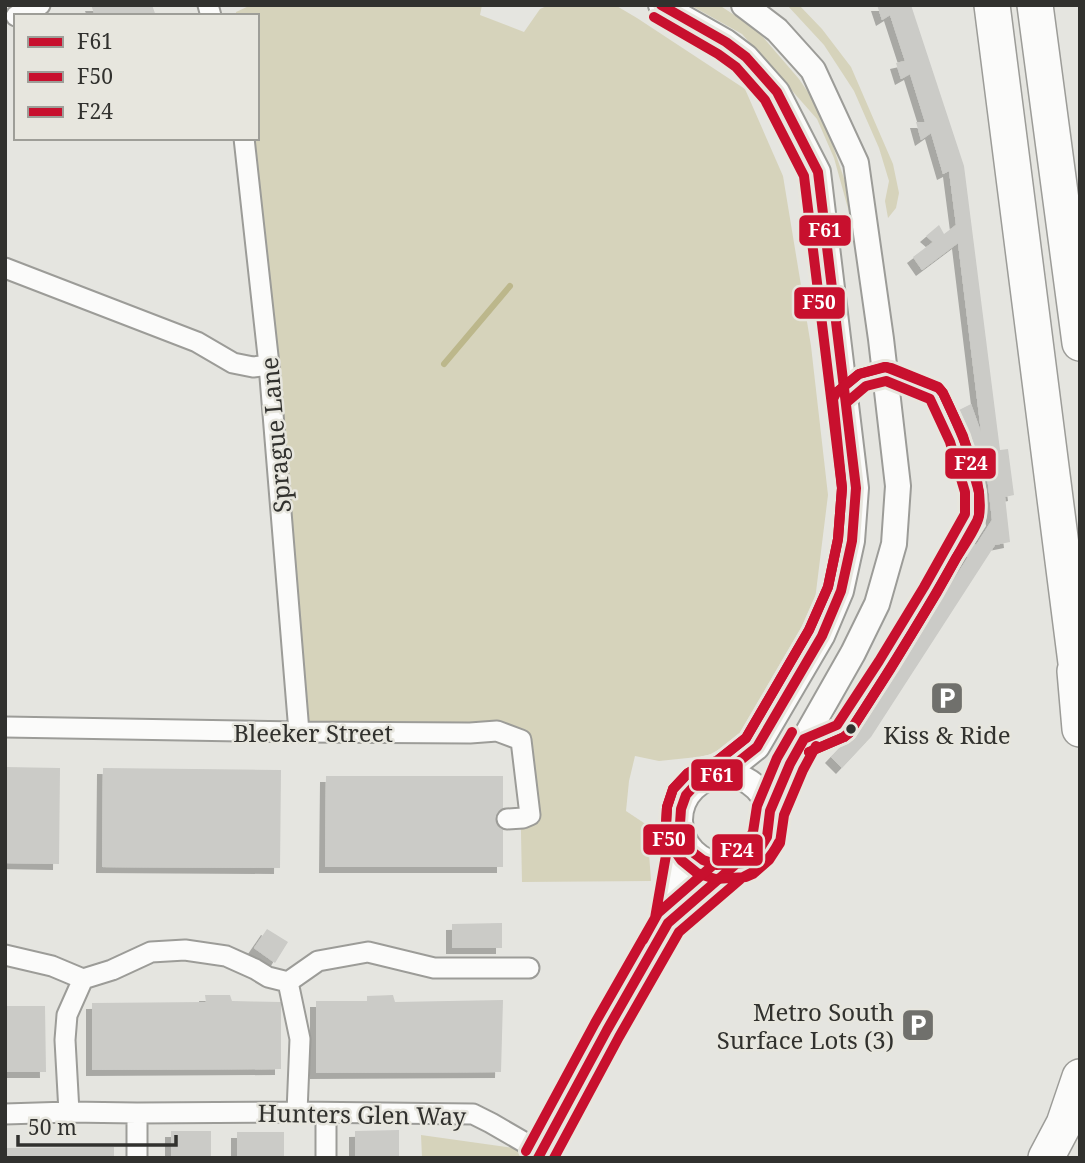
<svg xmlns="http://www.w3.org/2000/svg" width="1085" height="1163" font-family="'Noto Serif',serif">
  <defs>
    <filter id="shadow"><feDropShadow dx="-6" dy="6" stdDeviation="0" flood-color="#0004"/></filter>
  </defs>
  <rect width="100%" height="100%" fill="#e5e5e0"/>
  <!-- green -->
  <path fill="#d6d3bb" d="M251 5H482L480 15 524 32 540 9 549 5H615L637 18 745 89 783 176 811 346 828 495 813 616 738 739 707 756 659 761 635 756 629 781 626 811 647 825 651 881 522 882 519 734 299 732V714L248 138H257V16H236V12Z
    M690 5H719L742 20 762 36 799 79 821 111 849 193 853 213 849 212 834 158 817 119 742 34Z
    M787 5H799L822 29 851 67 893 164 899 193 896 208 888 218 885 201 889 181 879 148 854 91 824 45Z
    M421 1135 541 1152 517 1158H422Z"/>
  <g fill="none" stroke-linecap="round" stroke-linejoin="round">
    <!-- stream -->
    <path stroke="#bcb78b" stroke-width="6" d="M444 364 510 286"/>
  </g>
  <!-- building -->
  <path fill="#cbcbc7" filter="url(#shadow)" d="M91 5H152L156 16H95Z
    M877 5H911L964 166 1000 450 1008 449 1014 495 1005 497 1010 542 995 545 871 737 842 768 831 757 848 739 840 734 851 721 857 729 900 664 892 660 901 645 908 652 935 610 926 606 934 592 942 598 968 557 960 553 969 538 976 545 992 520 985 458 976 461 966 435 957 439 951 424 961 421 957 411 971 404 981 432 958 243 922 270 913 257 933 242 926 236 939 225 944 234 956 225 949 171 943 174 931 133 921 140 916 122H925L910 74 901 79 896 63 905 61 890 15 882 20Z
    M5 767 60 768 59 864 5 863Z
    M103 768 281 770 280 868 102 867Z
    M326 776H503V867H325Z
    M502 923V948H452V924Z
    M267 929 288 942 275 963 254 948Z
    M205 995H230L232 1001 281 1002V1069L92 1070V1003L206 1002Z
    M393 995 395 1002 503 1000 501 1072 316 1073V1001H367V996Z
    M5 1006H45L46 1072H5Z
    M399 1130V1158H355V1131Z
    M171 1131H211V1158H171Z
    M237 1132H284V1158H237Z
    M114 1147V1158H5V1148Z"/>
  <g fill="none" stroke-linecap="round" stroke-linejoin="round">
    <!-- minor casing -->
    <g stroke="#9c9c98" stroke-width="23">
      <path id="minor" d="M208 5 211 16
        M16 16 40 5
        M244 138 269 365 299 732
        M5 268 197 342 233 363 253 367 269 365
        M5 727 299 732 470 733 497 731 521 740 530 815 523 818 507 819
        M5 955 52 966 83 979 112 970 151 952 185 950 226 956 255 969 268 977 288 982 300 1039 297 1112
        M288 982 318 961 368 952 434 968H529
        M69 1112 65 1040 67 1015 83 979
        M137 1113V1158
        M326 1113V1158
        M5 1114 69 1112 137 1113 297 1112 473 1114 491 1123 541 1152"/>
    </g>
    <!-- tertiary casing -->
    <g stroke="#9c9c98" stroke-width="28">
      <path id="tertiary" d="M661 5 726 42 746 57 777 92 818 172 856 488 852 541 841 591 822 636 757 747 723 774
        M744 5 777 30 813 70 856 163 881 339 898 486 894 544 877 604 853 653 790 764 784 781 770 811
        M680 820a45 45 0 1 1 90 0a45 45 0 1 1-90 0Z
        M668 923 683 838
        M538 1158 607 1030 668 923 736 864"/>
    </g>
    <!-- motorway casing -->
    <g stroke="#9c9c98" stroke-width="38">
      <path id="motorway" d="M992 5 1080 694
        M1035 5 1080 343
        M1075 671 1080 729
        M1046 1158 1064 1124 1080 1077"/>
    </g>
    <!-- minor -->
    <use href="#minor" stroke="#fbfbfa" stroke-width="19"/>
    <!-- tertiary -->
    <use href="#tertiary" stroke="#fbfbfa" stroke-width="24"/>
    <!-- motorway -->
    <use href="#motorway" stroke="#fbfbfa" stroke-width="35"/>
    <!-- bus-1 casing -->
    <g stroke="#e7e6de" stroke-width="16">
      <path id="bus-1" d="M661 5 726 42 746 57 777 92 818 172 856 488 852 541 841 591 822 636 757 747 723 774 709 777 696 784 686 795 681 809 680 824 683 838 691 851 703 860 717 865 744 863 759 850 767 837 770 811 790 764 804 739
        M804 739 837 725 879 661 924 587 965 514V492L950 442 930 399 886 381 866 386 846 403
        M538 1158 607 1030 668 923 736 864C751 859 760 850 767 836"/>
    </g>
    <!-- bus-2 casing -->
    <g stroke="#e7e6de" stroke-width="16">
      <path id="bus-2" d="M654 17 718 54 736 67 765 100 804 176 842 488 838 539 828 587 809 630 746 738 717 761 704 764 688 773 673 789 667 807 666 826 670 844 681 860 697 873 715 879 746 877 753 874 769 860 780 843 784 815 803 770 816 746
        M809 752 844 737 849 733C886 676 923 618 956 558 963 547 977 528 979 516 985 480 958 425 943 393L939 388 886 367 859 374 837 392
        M554 1158 619 1037 679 932 743 877C760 870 771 858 779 842"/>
    </g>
    <!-- bus-3 casing -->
    <g stroke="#e7e6de" stroke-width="16">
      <path id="bus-3" d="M643 940 658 913 727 853 738 850 748 841 753 832 757 806 777 758 792 732
        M526 1151 595 1023 655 918 669 838 666 824 667 807 673 789 688 773 704 764 717 761 746 738 809 630 828 587 838 539 842 488 833 399 836 393 859 374 884 367 891 368 938 387 943 393 963 436 979 492V515L977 521 936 594 891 668 849 733 844 737 809 752"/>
    </g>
    <!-- bus-1 -->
    <use href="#bus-1" stroke="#c8102e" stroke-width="10"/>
    <!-- bus-2 -->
    <use href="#bus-2" stroke="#c8102e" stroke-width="10"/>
    <!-- bus-3 -->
    <use href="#bus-3" stroke="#c8102e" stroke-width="10"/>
  </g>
  <!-- icons -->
  <defs>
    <g id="parking-square" transform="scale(1.75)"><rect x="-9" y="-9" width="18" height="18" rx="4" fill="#70706c" stroke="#e7e6de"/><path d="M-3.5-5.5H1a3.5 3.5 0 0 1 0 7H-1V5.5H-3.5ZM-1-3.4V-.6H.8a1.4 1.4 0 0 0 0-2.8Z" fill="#fff"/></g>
  </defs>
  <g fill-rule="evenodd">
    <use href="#parking-square" x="947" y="698"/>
    <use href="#parking-square" x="918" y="1025"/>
  </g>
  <!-- markers -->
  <circle fill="#31312e" stroke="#e7e6de" stroke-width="2.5" cx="851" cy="729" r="6"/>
  <g text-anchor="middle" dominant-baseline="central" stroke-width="5" stroke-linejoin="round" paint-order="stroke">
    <!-- street labels -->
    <g font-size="24" fill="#31312e" stroke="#e7e6de">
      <text transform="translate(275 435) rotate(-95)">Sprague Lane</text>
      <text x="313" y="732">Bleeker Street</text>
      <text transform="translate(362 1114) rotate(1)">Hunters Glen Way</text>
    </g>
    <!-- poi labels -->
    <g font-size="24" fill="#31312e" stroke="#e7e6de">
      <text x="947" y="734">Kiss &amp; Ride</text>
      <text x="894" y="1011" text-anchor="end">Metro South<tspan x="894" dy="28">Surface Lots (3)</tspan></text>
    </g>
  </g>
  <g stroke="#e7e6de" stroke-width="2.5">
    <rect x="798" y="214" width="54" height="33" rx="7" fill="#c8102e"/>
    <rect x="793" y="286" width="53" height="34" rx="7" fill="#c8102e"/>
    <rect x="944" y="447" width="53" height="33" rx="7" fill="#c8102e"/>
    <rect x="690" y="758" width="54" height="34" rx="7" fill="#c8102e"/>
    <rect x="642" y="823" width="54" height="33" rx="7" fill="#c8102e"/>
    <rect x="711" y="833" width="53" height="34" rx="7" fill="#c8102e"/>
  </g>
  <g font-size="19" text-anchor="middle" font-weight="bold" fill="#fff">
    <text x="825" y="237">F61</text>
    <text x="819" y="309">F50</text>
    <text x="971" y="470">F24</text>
    <text x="717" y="782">F61</text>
    <text x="669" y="846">F50</text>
    <text x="737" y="857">F24</text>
  </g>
  <!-- border -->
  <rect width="1085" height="1163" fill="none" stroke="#31312e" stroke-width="14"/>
  <!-- legend -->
  <rect x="14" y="14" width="245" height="126" fill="#e7e6de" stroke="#9e9e98" stroke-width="2"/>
  <rect x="28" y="37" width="35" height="10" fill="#c8102e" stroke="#9e9e98" stroke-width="2"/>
  <text x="77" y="49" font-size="21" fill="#31312e">F61</text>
  <rect x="28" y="72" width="35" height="10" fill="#c8102e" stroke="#9e9e98" stroke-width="2"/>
  <text x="77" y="84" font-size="21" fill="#31312e">F50</text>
  <rect x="28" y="107" width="35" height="10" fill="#c8102e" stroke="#9e9e98" stroke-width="2"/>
  <text x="77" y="119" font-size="21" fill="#31312e">F24</text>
  <!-- scale -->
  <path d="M18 1135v10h158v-10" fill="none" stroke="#31312e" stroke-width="3.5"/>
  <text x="28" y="1135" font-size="21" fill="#31312e" stroke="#e7e6de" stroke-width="5" paint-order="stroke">50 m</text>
</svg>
